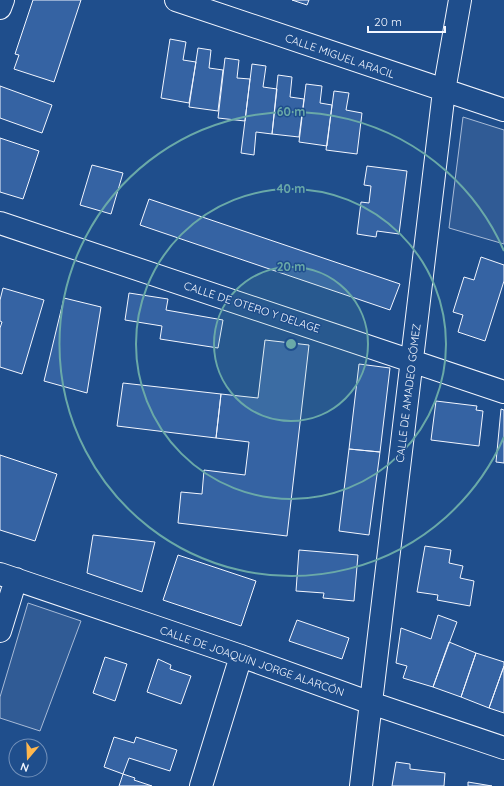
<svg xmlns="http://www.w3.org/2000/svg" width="504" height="786" font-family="Quicksand,sans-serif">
  <rect width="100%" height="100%" fill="#1f4e8c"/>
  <!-- built -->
  <path fill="#305b95" stroke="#a8bbd7" d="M463 117 504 130V244L449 228Z
    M28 603 81 621 40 731 0 718V697Z"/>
  <!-- building -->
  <path fill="#3563a3" stroke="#f2f6ff" d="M33 0H81L54 82 14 69 19 55 15 54Z
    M292 0H309L307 5Z
    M170 39 186 42 183 60 196 62 189 103 161 98Z
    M198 48 211 50 209 68 223 70 218 111 189 107Z
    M225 58 239 60 237 78 250 79 245 121 218 118Z
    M252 64 266 66 263 87 277 89 272 134 256 132 254 155 241 153Z
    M278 75 292 77 290 97 304 99 299 137 272 134Z
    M306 84 322 86 320 103 332 105 327 146 299 142Z
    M0 86 52 105 42 133 0 118Z
    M334 91 349 93 346 110 362 113 357 154 326 150Z
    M0 138 39 151 23 199 0 192Z
    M92 165 123 173 111 214 80 205Z
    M367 166 407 171 399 234 377 231 376 237 357 234 361 202 369 203 371 186 364 185Z
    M149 199 400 284 390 310 140 225Z
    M481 257 504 265V281L485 341 458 332 463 315 453 312 464 277 474 280Z
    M3 288 44 300 22 374 0 367V328L2 322 0 321V300Z
    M129 293 168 299 166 310 223 320 218 348 160 339 162 326 125 320Z
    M64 298 101 307 87 393 44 381Z
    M265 340 309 345 287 536 178 523 181 492 202 494 204 470 245 475 249 442 216 438 221 394 258 398Z
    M359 364 390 368 380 452 349 449Z
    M123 383 221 394 216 438 117 426Z
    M436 401 477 406 476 410 483 411 479 446 431 440Z
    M501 409 504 410V463L496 462Z
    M349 449 380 452 369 535 339 531Z
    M0 455 57 474 35 541 0 530Z
    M93 535 155 542 142 592 87 573Z
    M425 546 451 550 449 563 463 566 460 578 474 581 470 606 437 600 438 595 417 592Z
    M299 550 358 555 354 601 323 598 324 593 296 591Z
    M178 555 256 581 241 626 163 600Z
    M438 615 457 622 433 687 403 678 407 666 396 663 401 628 431 639Z
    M297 620 349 638 342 659 289 641Z
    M449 642 476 653 461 697 433 687Z
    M476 653 504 662V666L489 708 461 697Z
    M105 657 127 664 115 701 93 693Z
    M158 659 171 665 170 669 191 676 181 704 147 692Z
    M504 666V713L489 708Z
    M114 737 134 743 136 737 177 750 170 771 129 758 123 774 104 767Z
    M396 762 410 764V769L445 773 444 786H392Z
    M123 774 135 778 134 780 152 786H119Z
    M468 782 492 786H468Z"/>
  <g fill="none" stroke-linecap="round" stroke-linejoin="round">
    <!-- minor casing -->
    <g stroke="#f2f6ff" stroke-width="24">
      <path id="minor" d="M176 0 504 110
        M0 8 3 0
        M0 223 504 392
        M0 574 241 656 371 703 504 748
        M0 631 16 579
        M201 786 241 656
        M361 786 444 91 460 0"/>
    </g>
    <!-- minor -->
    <use href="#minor" stroke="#1f4e8c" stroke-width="22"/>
  </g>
  <!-- distance rings -->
  <circle cx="291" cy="344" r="77" fill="#6aa9a8" fill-opacity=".12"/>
  <g fill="none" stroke="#6aa9a8" stroke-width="2">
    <circle cx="291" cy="344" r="77"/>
    <circle cx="291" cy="344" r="155"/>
    <path d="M504 437A232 232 0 1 1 504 251"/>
  </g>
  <g text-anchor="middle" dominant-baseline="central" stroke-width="3" stroke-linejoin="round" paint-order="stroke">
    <!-- street labels -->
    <g font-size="11" fill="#f2f6ff" stroke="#1f4e8c">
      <text transform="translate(340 56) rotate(19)">CALLE MIGUEL ARACIL</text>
      <text transform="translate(252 307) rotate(18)">CALLE DE OTERO Y DELAGE</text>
      <text transform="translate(408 393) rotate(-83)">CALLE DE AMADEO GÓMEZ</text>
      <text transform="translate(252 661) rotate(19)">CALLE DE JOAQUÍN JORGE ALARCÓN</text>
    </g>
  </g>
  <circle cx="291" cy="344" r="6" fill="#6aa9a8" stroke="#1f4e8c" stroke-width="2"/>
  <g font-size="12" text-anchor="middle" font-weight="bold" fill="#6aa9a8" stroke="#1f4e8c" stroke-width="3" stroke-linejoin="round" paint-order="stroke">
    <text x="291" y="116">60 m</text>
    <text x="291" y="193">40 m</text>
    <text x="291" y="271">20 m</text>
  </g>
  <!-- north arrow -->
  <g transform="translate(28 758) rotate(199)"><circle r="19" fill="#1f4e8c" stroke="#7391ba"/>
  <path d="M0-3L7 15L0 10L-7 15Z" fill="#ffb74d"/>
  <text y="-6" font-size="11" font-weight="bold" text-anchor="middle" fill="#f2f6ff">N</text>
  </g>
  <!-- scale -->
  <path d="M368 26v6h77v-6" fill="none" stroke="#f2f6ff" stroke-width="2"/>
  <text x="374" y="26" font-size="12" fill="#f2f6ff" stroke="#1f4e8c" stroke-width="3" paint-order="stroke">20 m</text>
</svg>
